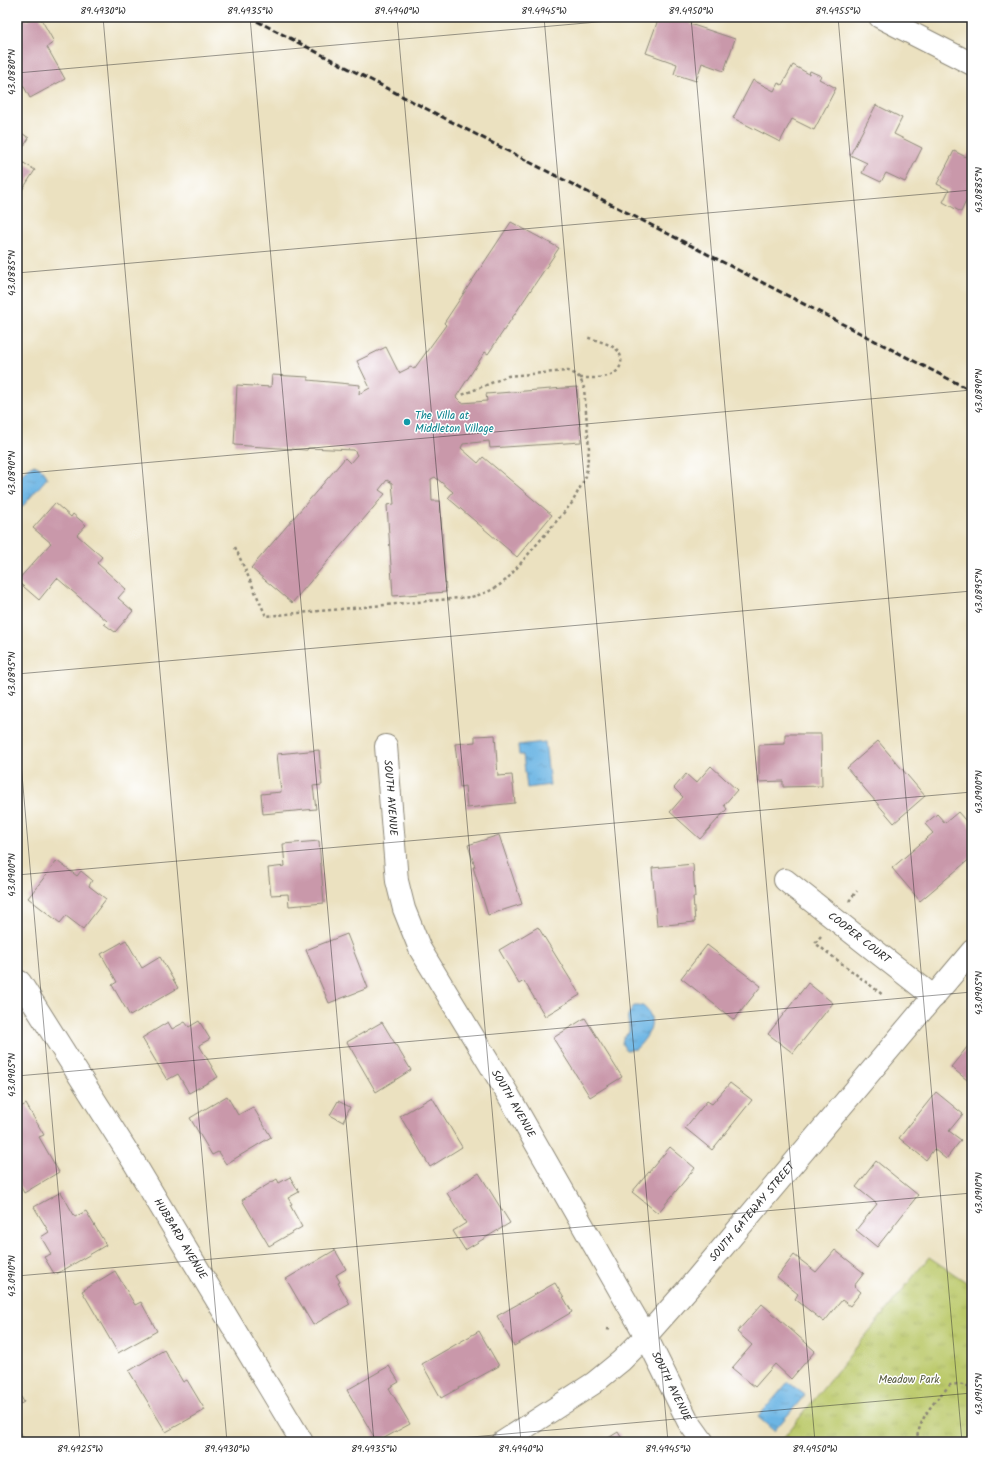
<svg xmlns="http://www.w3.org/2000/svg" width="989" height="1459" font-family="Kalam,sans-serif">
  <defs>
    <pattern id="park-tufts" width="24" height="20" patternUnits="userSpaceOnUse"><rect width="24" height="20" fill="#bbc96b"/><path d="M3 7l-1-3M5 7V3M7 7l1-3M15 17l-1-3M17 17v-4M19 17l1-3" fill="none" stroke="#a1ad5d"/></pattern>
    <pattern id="water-ripples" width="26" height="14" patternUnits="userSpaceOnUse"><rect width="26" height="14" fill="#6cb5e4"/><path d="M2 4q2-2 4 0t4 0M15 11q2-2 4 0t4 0" fill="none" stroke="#5993b9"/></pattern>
  </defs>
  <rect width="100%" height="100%" fill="#fff"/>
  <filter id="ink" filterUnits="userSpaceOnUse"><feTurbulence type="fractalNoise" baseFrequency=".025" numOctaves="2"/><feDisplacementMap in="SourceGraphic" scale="8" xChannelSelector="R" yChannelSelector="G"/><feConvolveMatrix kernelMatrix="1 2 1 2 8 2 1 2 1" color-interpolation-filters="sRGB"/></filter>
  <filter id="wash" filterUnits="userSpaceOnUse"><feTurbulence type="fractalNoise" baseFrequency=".012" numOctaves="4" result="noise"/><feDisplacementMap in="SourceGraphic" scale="16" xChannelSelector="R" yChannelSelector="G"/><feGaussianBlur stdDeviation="0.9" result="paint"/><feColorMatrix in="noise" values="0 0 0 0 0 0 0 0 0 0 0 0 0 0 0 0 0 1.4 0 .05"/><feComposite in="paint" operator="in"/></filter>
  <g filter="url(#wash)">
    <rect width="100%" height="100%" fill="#ebe1c0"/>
    <!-- park -->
    <path fill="url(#park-tufts)" stroke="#737a4b" d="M929 1257 972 1286V1442H780Z"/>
    <!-- water -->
    <path fill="url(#water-ripples)" stroke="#4c7088" d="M33 465C39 466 46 472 47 478L22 507 18 508 17 480 30 466Z
      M545 742 550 785 527 788 523 755H519L518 745Z
      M634 1006H643C660 1020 648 1037 636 1049L626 1050 622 1044 623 1038 629 1032C630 1019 623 1020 634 1006Z
      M788 1382 805 1395 774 1431 758 1417Z"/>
    <g id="blocks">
      <!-- building -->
      <path fill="#c998aa" d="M17 17H25L27 21 33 17H40L54 42 47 47 65 79 30 98 23 85 21 87 17 80Z
        M659 17H669L682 21 683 19 691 22 690 24 735 39 724 71 702 63 696 81 674 74 677 64 646 53Z
        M793 65 809 74 810 71 821 76 819 79 836 88 814 130 792 119 780 142 733 118 753 80 774 91 778 83 782 85Z
        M876 105 902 118 894 134 922 148 905 182 886 173 881 182 862 173 867 163 850 155Z
        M17 130 29 138 17 157Z
        M954 151 966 157 969 153 972 155V202L967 199 961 212 943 202 949 190 937 184Z
        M17 159 35 170 17 198Z
        M511 222 559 248 488 354 485 352 456 397 462 403 487 401 486 394 577 387 581 442 490 448 489 441 463 444 461 448 478 463 483 457 552 515 517 557 448 498 453 492 435 477 431 479 432 501H440L446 592 393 596 387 505 394 504 392 483 387 480 379 490 385 494 292 603 251 568 345 458 350 463 357 455 354 450 308 448 307 450 234 445 237 385 271 387 272 375 308 377V380L360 385 359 394 370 388 357 361 386 347 399 373 411 367 414 369 446 325 444 323Z
        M55 503 71 517 73 514 86 525 77 535 102 557 97 563 126 589 118 598 133 611 115 632 104 624 107 621 57 578 39 600 17 581 51 543 33 528Z
        M785 734H821L822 786 783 787V781L759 782V745L785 744Z
        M495 735 498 776 512 775 515 803 467 808 465 786 460 787 455 744 475 742V736Z
        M878 741 925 796 894 823 847 768Z
        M319 750 322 785 313 786 316 809 263 814 261 794 281 792 277 754Z
        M711 766 737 790 724 805 727 809 700 839 670 812 683 797 674 788 686 774 696 783Z
        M958 812 972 828V857L920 901 892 868 933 833 925 824 937 814 945 823Z
        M499 835 522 904 488 915 473 867H475L468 845Z
        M319 841 324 903 289 906 288 894 271 895 268 868 285 866 283 844Z
        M57 861 77 876 81 871 92 880 89 886 106 899 83 929 66 916 60 923 28 898Z
        M693 864 695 897H693L695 922 657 926 652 868Z
        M538 927 580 995 545 1016 524 981 519 984 499 950Z
        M347 934 368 988 329 1003 306 950Z
        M126 940 142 968 160 957 178 988 130 1016 112 985 117 982 101 954Z
        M707 945 761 986 734 1020 681 978Z
        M808 983 833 1003 793 1053 768 1034Z
        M585 1018 622 1077 590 1097 553 1038Z
        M199 1021 210 1039 199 1045 218 1077 189 1093 178 1074 167 1080 142 1038 168 1022 172 1029 185 1022 189 1027Z
        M382 1022 411 1070 376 1092 347 1042Z
        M972 1041V1084L951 1067Z
        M730 1083 752 1100 712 1150 685 1128 707 1101 712 1104Z
        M936 1092 963 1114 949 1131 961 1140 946 1159 934 1149 926 1160 899 1138Z
        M227 1096 238 1115 253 1107 271 1137 226 1164 218 1152 212 1155 190 1118Z
        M432 1097 462 1147 430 1167 400 1116Z
        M338 1101 350 1107 343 1122 330 1115Z
        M26 1104 44 1135 39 1137 59 1172 24 1193 17 1180V1109Z
        M670 1147 695 1168 658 1213 632 1192Z
        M876 1161 918 1195 877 1247 856 1230 877 1204 856 1187Z
        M479 1173 510 1223 465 1250 453 1231 466 1223 447 1193Z
        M290 1177 299 1192 288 1198 292 1204 290 1205 302 1227 269 1246 242 1200 277 1179 279 1183Z
        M61 1192 75 1217 86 1211 106 1245 55 1275 44 1257 51 1254 41 1237 49 1232 34 1207Z
        M335 1250 346 1269 336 1275 340 1282 338 1283 350 1304 313 1325 286 1279Z
        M835 1250 864 1273 854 1286 861 1292 850 1306 842 1300 824 1322 795 1299 798 1294 777 1277 794 1255 816 1272Z
        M115 1271 135 1305 141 1302 157 1331 118 1353 82 1291Z
        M555 1283 572 1312 514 1346 497 1316Z
        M762 1304 815 1351 791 1379 775 1364 755 1387 732 1368 752 1345 737 1332Z
        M479 1331 499 1366 441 1398 422 1364Z
        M164 1350 183 1382 187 1380 205 1410 166 1432 129 1371Z
        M389 1366 399 1382 389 1388 410 1424 377 1442 347 1390Z
        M17 1390 24 1402 17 1406Z
        M618 1432 624 1442H602Z
        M21 1433 26 1442H17V1435Z"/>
    </g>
  </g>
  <g filter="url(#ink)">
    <use href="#blocks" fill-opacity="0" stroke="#8b8676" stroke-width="1"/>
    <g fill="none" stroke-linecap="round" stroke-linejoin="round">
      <!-- street casing -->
      <g stroke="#8b8676" stroke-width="24">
        <g id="street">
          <path d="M880 17 972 64"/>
          <path id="s1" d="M386 746 397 881 404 909 420 949 506 1091 623 1296 646 1336 688 1421 703 1442"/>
          <path id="s2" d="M785 880 934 997"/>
          <path id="s3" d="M17 981 20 982 135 1164 302 1442"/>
          <path id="s4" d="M503 1442 594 1383 621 1361 646 1336 692 1284 972 951"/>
        </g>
      </g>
      <!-- path -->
      <path stroke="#8b8676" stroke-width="2.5" stroke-dasharray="3 3" stroke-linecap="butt" d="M580 378C593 378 618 380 621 363 622 358 620 352 616 349 608 343 595 340 586 337
        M235 547 266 616 471 597C487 593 496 589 508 578L572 503 586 476 589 448 584 388 580 378 575 374 568 371 508 376 462 395
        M849 901 857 891
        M821 936 815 943 883 995
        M607 1329 612 1330
        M916 1442C921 1415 932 1404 950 1385L958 1384 972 1387"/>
      <!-- street -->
      <use href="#street" stroke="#fff" stroke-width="22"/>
      <!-- rail -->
      <path stroke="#2b2b2b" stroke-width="3" stroke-dasharray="6 3" stroke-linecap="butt" d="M249 17 972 391"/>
    </g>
  </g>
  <!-- ticks -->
  <path fill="none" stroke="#2b2b2b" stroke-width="1" stroke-opacity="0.45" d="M103 17 227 1442M250 17 374 1442M397 17 521 1442M544 17 668 1442M691 17 815 1442M838 17 962 1442M17 73 654 17M17 273 972 190M17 474 972 390M17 674 972 591M17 717 80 1442M17 875 972 792M17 1076 972 992M17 1276 972 1193M415 1442 972 1393"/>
  <!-- markers -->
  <circle fill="#0f9aa8" stroke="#fff" stroke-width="1.5" cx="407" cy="422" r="4"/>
  <g text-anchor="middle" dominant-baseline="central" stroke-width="3" stroke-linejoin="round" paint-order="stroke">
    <!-- culture labels -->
    <g font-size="11" fill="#0d838f" stroke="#fff" text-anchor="start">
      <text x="415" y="416">The Villa at<tspan x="415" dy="13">Middleton Village</tspan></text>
    </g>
    <!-- street labels -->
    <g font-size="11" fill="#2b2b2b" stroke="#fff">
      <text stroke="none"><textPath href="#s1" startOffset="52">SOUTH AVENUE</textPath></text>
      <text stroke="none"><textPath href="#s2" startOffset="94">COOPER COURT</textPath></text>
      <text stroke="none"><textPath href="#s1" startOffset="388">SOUTH AVENUE</textPath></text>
      <text stroke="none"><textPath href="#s4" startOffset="342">SOUTH GATEWAY STREET</textPath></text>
      <text stroke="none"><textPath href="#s3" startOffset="306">HUBBARD AVENUE</textPath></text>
      <text stroke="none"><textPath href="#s1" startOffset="712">SOUTH AVENUE</textPath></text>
    </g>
    <!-- park labels -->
    <g font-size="11" fill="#565a3e" stroke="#fff">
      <text x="909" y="1380">Meadow Park</text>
    </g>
  </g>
  <!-- margin -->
  <rect width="989" height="1459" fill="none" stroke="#fff" stroke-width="44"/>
  <rect x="22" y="22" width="945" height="1415" fill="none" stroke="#2b2b2b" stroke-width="1.5"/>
  <g font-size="10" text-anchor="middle" fill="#2b2b2b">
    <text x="103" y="14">89.4930°W</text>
    <text x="250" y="14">89.4935°W</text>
    <text x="397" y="14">89.4940°W</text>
    <text x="544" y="14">89.4945°W</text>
    <text x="691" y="14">89.4950°W</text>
    <text x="838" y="14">89.4955°W</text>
    <text transform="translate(11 72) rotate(-90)" y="4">43.0880°N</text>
    <text transform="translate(978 190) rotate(-90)" y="4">43.0885°N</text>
    <text transform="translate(11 273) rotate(-90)" y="4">43.0885°N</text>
    <text transform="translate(978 391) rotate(-90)" y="4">43.0890°N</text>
    <text transform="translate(11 473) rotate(-90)" y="4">43.0890°N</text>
    <text transform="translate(978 591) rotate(-90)" y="4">43.0895°N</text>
    <text transform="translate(11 674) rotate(-90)" y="4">43.0895°N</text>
    <text transform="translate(978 792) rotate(-90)" y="4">43.0900°N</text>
    <text transform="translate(11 875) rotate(-90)" y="4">43.0900°N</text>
    <text transform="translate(978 993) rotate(-90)" y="4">43.0905°N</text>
    <text transform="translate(11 1075) rotate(-90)" y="4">43.0905°N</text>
    <text transform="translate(978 1193) rotate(-90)" y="4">43.0910°N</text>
    <text transform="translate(11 1276) rotate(-90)" y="4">43.0910°N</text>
    <text transform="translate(978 1394) rotate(-90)" y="4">43.0915°N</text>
    <text x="80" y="1452">89.4925°W</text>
    <text x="227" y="1452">89.4930°W</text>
    <text x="374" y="1452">89.4935°W</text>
    <text x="521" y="1452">89.4940°W</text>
    <text x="668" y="1452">89.4945°W</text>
    <text x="815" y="1452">89.4950°W</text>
  </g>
</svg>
